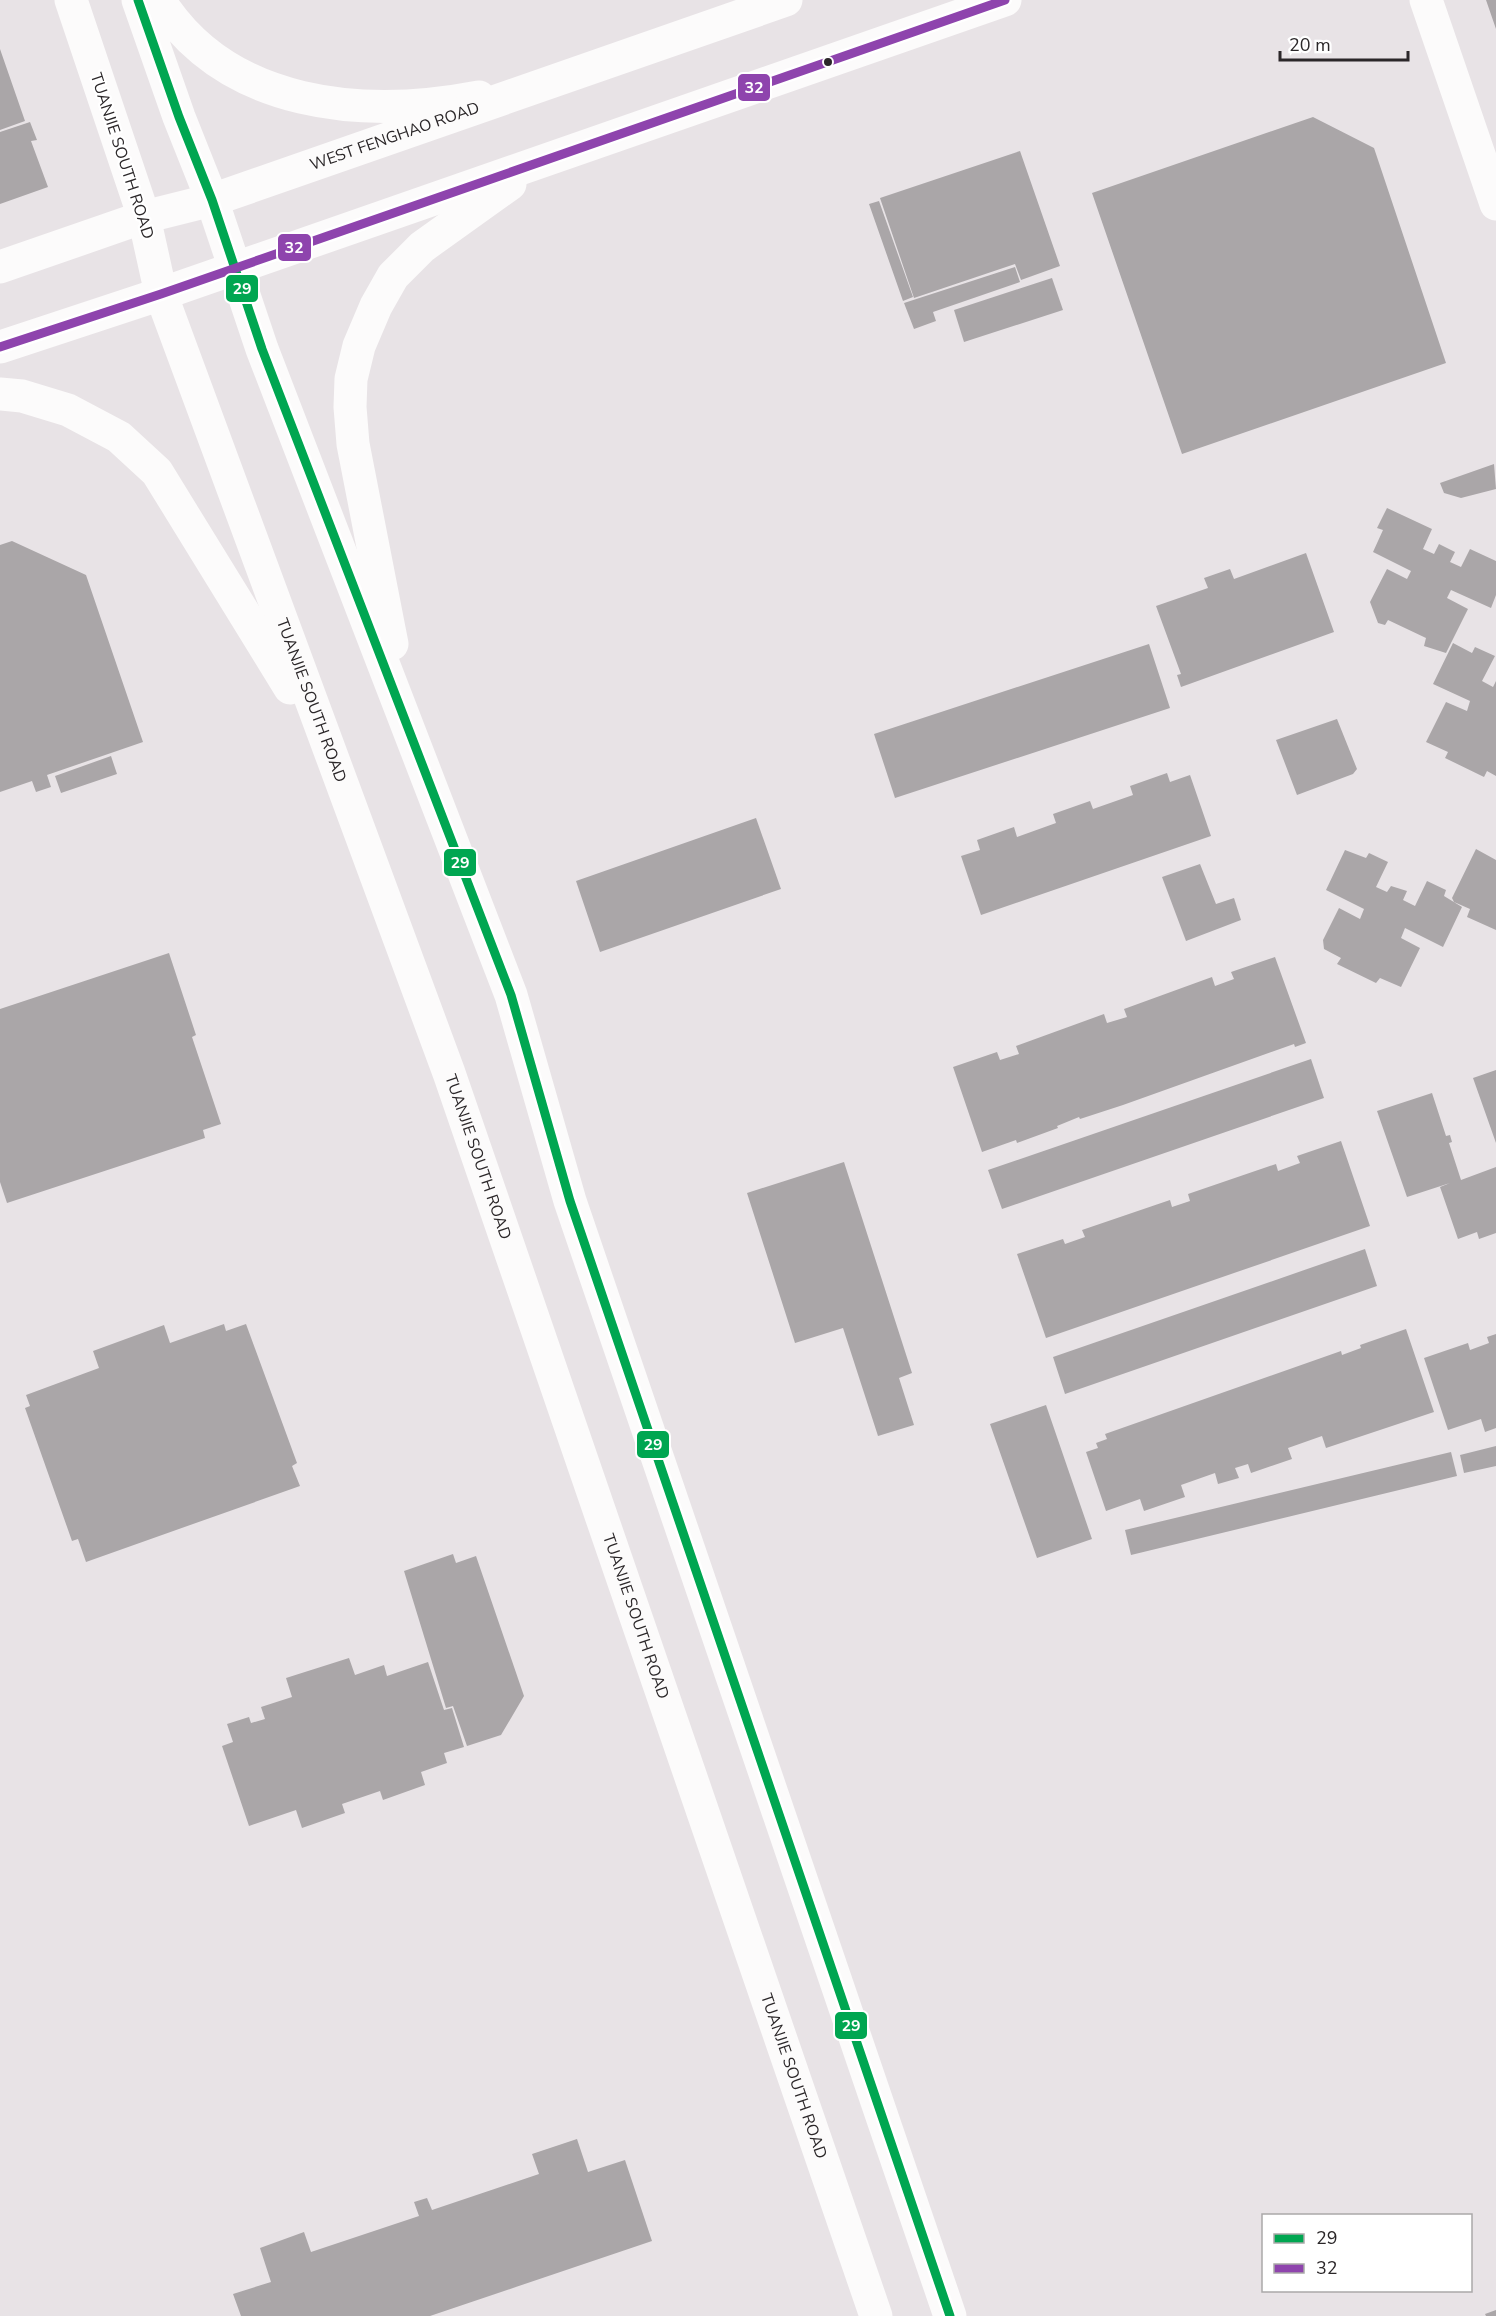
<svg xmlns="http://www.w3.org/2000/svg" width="1496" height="2316" font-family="'Nunito Sans',sans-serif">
  <rect width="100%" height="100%" fill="#e8e3e6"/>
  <!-- building -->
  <path fill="#aaa6a8" d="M1486 0H1496V29Z
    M0 49 25 121 0 130Z
    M1313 117 1374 148 1446 363 1182 454 1092 193Z
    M30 122 37 140 31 141 48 187 0 204V132Z
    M1020 151 1060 266 1021 280 1015 264 914 298 880 198Z
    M879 201 913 297 903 301 869 204Z
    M1015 267 1020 282 933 312 936 321 914 329 904 303Z
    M1052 278 1063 310 964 342 954 310Z
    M1494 464 1496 489 1461 498 1444 493 1440 483Z
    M1387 508 1432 529 1423 549 1434 554 1439 544 1455 552 1450 562 1461 567 1470 549 1496 561V595L1491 608 1451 590 1447 598 1468 609 1446 653 1424 646 1426 638 1388 620 1385 625 1378 623 1370 602 1387 569 1407 579 1411 571 1373 552 1383 530 1377 528Z
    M12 541 86 575 143 742 47 775 51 787 36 792 32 781 0 792V545Z
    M1306 553 1334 632 1181 687 1177 675 1181 674 1156 606 1208 588 1204 578 1230 569 1234 579Z
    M1453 643 1472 653 1475 647 1495 656 1482 681 1493 687 1496 681V776L1487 771 1484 777 1445 758 1448 752 1426 742 1446 702 1467 711 1470 701 1433 684Z
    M1149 644 1170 708 895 798 874 734Z
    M1337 719 1357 769 1353 774 1297 795 1276 740Z
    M111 756 117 774 61 793 55 776Z
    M1167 773 1170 782 1190 775 1211 836 981 915 961 856 980 850 977 840 1014 827 1017 837 1056 823 1053 814 1090 801 1093 809 1133 795 1130 786Z
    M756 818 781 889 600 952 576 881Z
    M1476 849 1496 860V930L1467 917 1470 909 1454 902 1452 898Z
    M1345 850 1366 858 1369 853 1388 862 1376 887 1387 892 1391 886 1407 891 1403 900 1415 906 1427 881 1446 890 1444 896 1462 907 1443 947 1405 928 1401 938 1420 948 1401 987 1380 978 1376 983 1337 964 1341 958 1324 949 1323 940 1339 908 1360 919 1364 909 1326 890Z
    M1200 864 1216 904 1234 898 1241 920 1186 941 1162 877Z
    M169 953 196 1035 192 1037 221 1124 203 1130 205 1138 7 1203 0 1182V1009Z
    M1275 957 1306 1043 1295 1047 1294 1044 1123 1105 1080 1119 1079 1117 1057 1126 1058 1128 1017 1143 1016 1140 982 1152 953 1067 997 1052 1000 1060 1019 1054 1016 1046 1104 1014 1107 1023 1127 1017 1124 1009 1212 977 1215 986 1234 979 1231 972Z
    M1311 1059 1324 1098 1002 1209 988 1170Z
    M1496 1070V1143L1473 1078Z
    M1432 1093 1446 1136 1450 1135 1452 1142 1449 1143 1461 1180 1496 1167V1233L1479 1239 1477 1232 1458 1239 1440 1187 1450 1183 1407 1197 1377 1111Z
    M1341 1141 1370 1226 1046 1338 1017 1254 1063 1239 1065 1244 1085 1237 1082 1230 1170 1200 1172 1207 1190 1201 1188 1194 1276 1164 1278 1171 1300 1163 1297 1156Z
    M844 1162 912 1373 899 1378 914 1425 878 1436 843 1328 795 1343 747 1193Z
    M1365 1249 1377 1286 1065 1394 1053 1357Z
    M224 1324 226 1331 246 1324 297 1463 292 1466 300 1486 86 1562 78 1539 72 1541 25 1408 30 1406 26 1395 99 1368 93 1351 164 1325 170 1343Z
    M1406 1329 1434 1412 1326 1448 1322 1436 1288 1448 1292 1459 1251 1473 1248 1464 1235 1468 1239 1478 1218 1484 1215 1473 1181 1485 1185 1497 1144 1511 1140 1499 1106 1511 1086 1452 1098 1448 1096 1443 1107 1439 1105 1434 1341 1351 1342 1355 1361 1348 1360 1345Z
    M1496 1334V1428L1485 1432 1481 1419 1448 1430 1424 1358 1468 1343 1470 1350 1489 1343 1487 1337Z
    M1046 1405 1092 1539 1037 1558 990 1424Z
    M1496 1446V1466L1464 1473 1460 1455Z
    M1451 1452 1457 1476 1131 1555 1125 1530Z
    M453 1554 456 1563 476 1556 524 1696 501 1735 467 1746 453 1706 446 1708 404 1571Z
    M349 1658 355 1675 384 1665 387 1676 428 1662 444 1710 452 1708 464 1747 444 1753 447 1763 421 1772 425 1785 383 1800 380 1791 342 1804 345 1813 302 1828 296 1810 249 1826 222 1746 233 1742 227 1724 249 1717 251 1723 265 1719 261 1707 292 1697 286 1678Z
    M577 2139 588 2172 625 2160 652 2241 430 2316H241L233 2294 271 2282 260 2248 304 2232 311 2252 419 2216 414 2202 427 2198 432 2210 539 2174 532 2154Z
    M1496 2310V2316H1486L1485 2314Z"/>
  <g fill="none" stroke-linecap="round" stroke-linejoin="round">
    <!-- tertiary -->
    <path stroke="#fcfbfb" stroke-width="33" d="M71 0 144 217
      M138 0 179 117 212 200
      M159 0C227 108 364 119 479 97
      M1426 0 1496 204"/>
    <!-- secondary -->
    <g stroke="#fcfbfb" stroke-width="33">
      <path d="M212 200 262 349 511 995 570 1201 950 2316"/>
      <path id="s1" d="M144 217 161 294 449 1073 876 2316"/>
      <path id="s2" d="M0 267 144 217 212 200 786 0"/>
      <path d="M0 347 161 294 1005 0"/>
      <path d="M0 394 22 396 68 410 119 437 157 472 290 688"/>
      <path d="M392 644 353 444 350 407 351 379 359 346 376 306 393 276 422 247 510 184"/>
    </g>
    <!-- bus-1 casing -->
    <g stroke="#fff" stroke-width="14">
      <path id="bus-1" d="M138 0 179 117 212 200 262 349 511 995 570 1201 950 2316"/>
    </g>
    <!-- bus-2 casing -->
    <g stroke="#fff" stroke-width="14">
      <path id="bus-2" d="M0 347 161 294 1005 0"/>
    </g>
    <!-- bus-1 -->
    <use href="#bus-1" stroke="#00a651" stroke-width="9"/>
    <!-- bus-2 -->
    <use href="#bus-2" stroke="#8e44ad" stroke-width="9"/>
  </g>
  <!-- markers -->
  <circle fill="#2b2729" stroke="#fff" stroke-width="2" cx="828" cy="62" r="5"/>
  <g text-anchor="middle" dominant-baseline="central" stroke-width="4.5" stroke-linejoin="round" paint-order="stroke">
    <!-- street labels -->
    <g font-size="16" fill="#2b2729" stroke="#fff">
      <text stroke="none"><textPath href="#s2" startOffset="416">WEST FENGHAO ROAD</textPath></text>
      <text transform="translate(122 156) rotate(72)">TUANJIE SOUTH ROAD</text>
      <text stroke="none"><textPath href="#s1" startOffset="512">TUANJIE SOUTH ROAD</textPath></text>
      <text stroke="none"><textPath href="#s1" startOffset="998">TUANJIE SOUTH ROAD</textPath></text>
      <text stroke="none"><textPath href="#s1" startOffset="1484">TUANJIE SOUTH ROAD</textPath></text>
      <text stroke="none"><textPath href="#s1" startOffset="1970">TUANJIE SOUTH ROAD</textPath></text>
    </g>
  </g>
  <g stroke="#fff" stroke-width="2">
    <rect x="737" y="73" width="34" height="29" rx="6" fill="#8e44ad"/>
    <rect x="277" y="233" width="35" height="29" rx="6" fill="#8e44ad"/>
    <rect x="225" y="274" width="34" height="29" rx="6" fill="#00a651"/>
    <rect x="443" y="848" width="34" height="29" rx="6" fill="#00a651"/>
    <rect x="636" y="1430" width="34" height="29" rx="6" fill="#00a651"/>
    <rect x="834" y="2011" width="34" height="29" rx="6" fill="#00a651"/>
  </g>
  <g font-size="16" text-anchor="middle" font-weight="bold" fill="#fff">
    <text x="754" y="93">32</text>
    <text x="294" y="253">32</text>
    <text x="242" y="294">29</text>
    <text x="460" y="868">29</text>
    <text x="653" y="1450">29</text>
    <text x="851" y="2031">29</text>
  </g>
  <!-- legend -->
  <rect x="1262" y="2214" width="210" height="78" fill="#ffffff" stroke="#aaa9a9" stroke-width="1.5"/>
  <rect x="1274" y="2234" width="30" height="9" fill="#00a651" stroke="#aaa9a9" stroke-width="1.5"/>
  <text x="1316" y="2244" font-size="18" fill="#2b2729">29</text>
  <rect x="1274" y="2264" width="30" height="9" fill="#8e44ad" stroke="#aaa9a9" stroke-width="1.5"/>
  <text x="1316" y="2274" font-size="18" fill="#2b2729">32</text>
  <!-- scale -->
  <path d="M1280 51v9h128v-9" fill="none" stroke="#2b2729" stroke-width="3"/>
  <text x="1289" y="51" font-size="18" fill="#2b2729" stroke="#ffffff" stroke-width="4.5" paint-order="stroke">20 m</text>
</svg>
